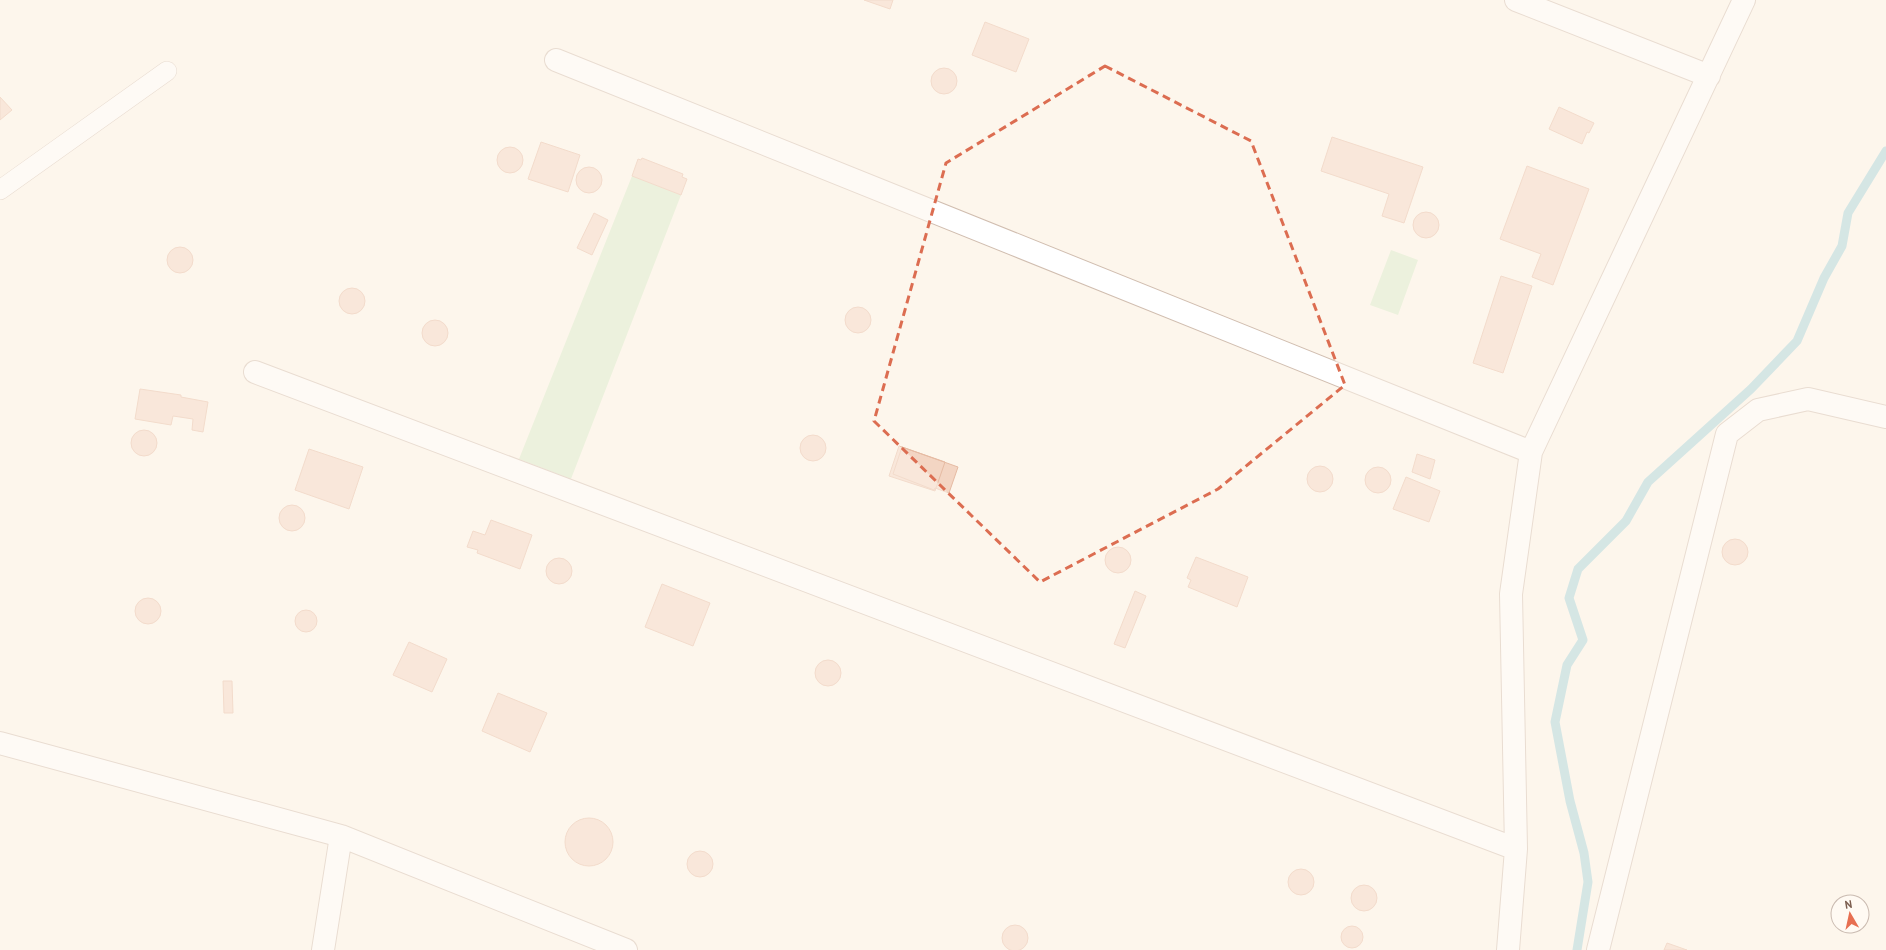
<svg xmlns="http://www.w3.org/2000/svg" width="1886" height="950" font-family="'PT Sans',sans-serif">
  <rect width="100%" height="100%" fill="#fdf6ec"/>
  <!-- green -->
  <path fill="#d8ecc9" d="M632 176 681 195 571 479 519 459Z
    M1391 250 1418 260 1398 315 1370 305Z"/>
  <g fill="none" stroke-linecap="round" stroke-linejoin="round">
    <!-- stream -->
    <path stroke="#a5d3da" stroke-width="9" d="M1577 950 1588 882 1584 853 1570 801 1555 722 1567 665 1583 640 1569 598 1578 569 1626 521 1648 482 1751 389 1797 341 1824 278 1842 246 1848 213 1886 151"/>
  </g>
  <!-- building -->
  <path fill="#f3d5c3" stroke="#e6bba3" d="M864 0H893L890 9Z
    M985 22 1029 39 1016 72 972 55Z
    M931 81a13 13 0 1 1 26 0a13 13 0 1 1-26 0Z
    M0 97 12 110 0 120Z
    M1559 107 1594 123 1589 133 1587 132 1582 144 1549 129Z
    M1332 137 1423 167 1404 223 1382 216 1389 194 1321 171Z
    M541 142 580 155 568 192 528 179Z
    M497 160a13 13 0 1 1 26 0a13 13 0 1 1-26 0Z
    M642 158 683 174 682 177 687 179 681 195 632 176 638 159 641 160Z
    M1527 166 1589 189 1553 285 1532 277 1541 254 1500 239Z
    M576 180a13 13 0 1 1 26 0a13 13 0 1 1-26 0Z
    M1413 225a13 13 0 1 1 26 0a13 13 0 1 1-26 0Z
    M594 213 608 220 592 255 577 248Z
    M167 260a13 13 0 1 1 26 0a13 13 0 1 1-26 0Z
    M1501 276 1532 286 1503 373 1473 363Z
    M339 301a13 13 0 1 1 26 0a13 13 0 1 1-26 0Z
    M845 320a13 13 0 1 1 26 0a13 13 0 1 1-26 0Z
    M422 333a13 13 0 1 1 26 0a13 13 0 1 1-26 0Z
    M140 389 181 395V397L208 402 203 432 192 430 193 419 173 416 171 425 135 419Z
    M131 443a13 13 0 1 1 26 0a13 13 0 1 1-26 0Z
    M800 448a13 13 0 1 1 26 0a13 13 0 1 1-26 0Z
    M899 446 945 462 935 491 889 476Z
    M902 447 958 467 949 493 935 488 934 490 893 474Z
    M309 449 363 467 349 509 295 490Z
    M1417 454 1435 460 1430 479 1412 472Z
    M1307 479a13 13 0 1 1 26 0a13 13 0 1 1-26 0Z
    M1365 480a13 13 0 1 1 26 0a13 13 0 1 1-26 0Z
    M1406 477 1440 491 1429 522 1393 509Z
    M279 518a13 13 0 1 1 26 0a13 13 0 1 1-26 0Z
    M491 520 532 535 520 569 477 553 478 550 467 547 473 531 485 535Z
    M1722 552a13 13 0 1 1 26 0a13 13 0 1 1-26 0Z
    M1105 560a13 13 0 1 1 26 0a13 13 0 1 1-26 0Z
    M1196 557 1248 577 1237 607 1188 587 1191 580 1187 578Z
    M546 571a13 13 0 1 1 26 0a13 13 0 1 1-26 0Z
    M662 584 710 603 693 646 645 627Z
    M1135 591 1146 596 1125 648 1114 644Z
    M135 611a13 13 0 1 1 26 0a13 13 0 1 1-26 0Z
    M295 621a11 11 0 1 1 22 0a11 11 0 1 1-22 0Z
    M409 642 447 659 432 692 393 675Z
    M815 673a13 13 0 1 1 26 0a13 13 0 1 1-26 0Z
    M223 681H232L233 713H224Z
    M498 693 547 713 530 752 482 731Z
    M565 842a24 24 0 1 1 48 0a24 24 0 1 1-48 0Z
    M687 864a13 13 0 1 1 26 0a13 13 0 1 1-26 0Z
    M1288 882a13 13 0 1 1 26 0a13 13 0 1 1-26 0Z
    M1351 898a13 13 0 1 1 26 0a13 13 0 1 1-26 0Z
    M1002 938a13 13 0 1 1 26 0a13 13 0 1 1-26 0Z
    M1341 937a11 11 0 1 1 22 0a11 11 0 1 1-22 0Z
    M1667 943 1687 950H1664Z"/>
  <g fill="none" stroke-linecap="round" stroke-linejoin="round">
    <!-- lane casing -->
    <g stroke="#d1beb0" stroke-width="20">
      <path id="lane" d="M0 190 167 71"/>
    </g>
    <!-- street casing -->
    <g stroke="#d1beb0" stroke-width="24">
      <path id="street" d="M1516 0 1709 76
        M556 60 1531 452
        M255 372 1516 849
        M0 743 341 836 626 950
        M323 950 341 836
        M1508 950 1516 849 1511 594 1531 452 1744 0
        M1598 950 1727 434 1758 410 1808 399 1886 417"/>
    </g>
    <!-- lane -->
    <use href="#lane" stroke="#fff" stroke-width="19"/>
    <!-- street -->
    <use href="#street" stroke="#fff" stroke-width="22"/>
  </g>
  <!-- marked area -->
  <path d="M0 0H1886V950H0ZM1105 66 1251 141 1345 385 1218 489 1040 582 874 421 946 163Z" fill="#fdf6ec" fill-opacity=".55" fill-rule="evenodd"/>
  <path fill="none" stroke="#dc6d51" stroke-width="3" stroke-dasharray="8 5" stroke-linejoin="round" d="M1105 66 1251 141 1345 385 1218 489 1040 582 874 421 946 163Z"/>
  <!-- north arrow -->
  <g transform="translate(1850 914) rotate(351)"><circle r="19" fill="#fffaf3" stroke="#cabbb1"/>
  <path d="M0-3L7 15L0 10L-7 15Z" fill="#e76f51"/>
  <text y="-6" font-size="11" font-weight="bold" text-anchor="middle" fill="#7a5c4d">N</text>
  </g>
</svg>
